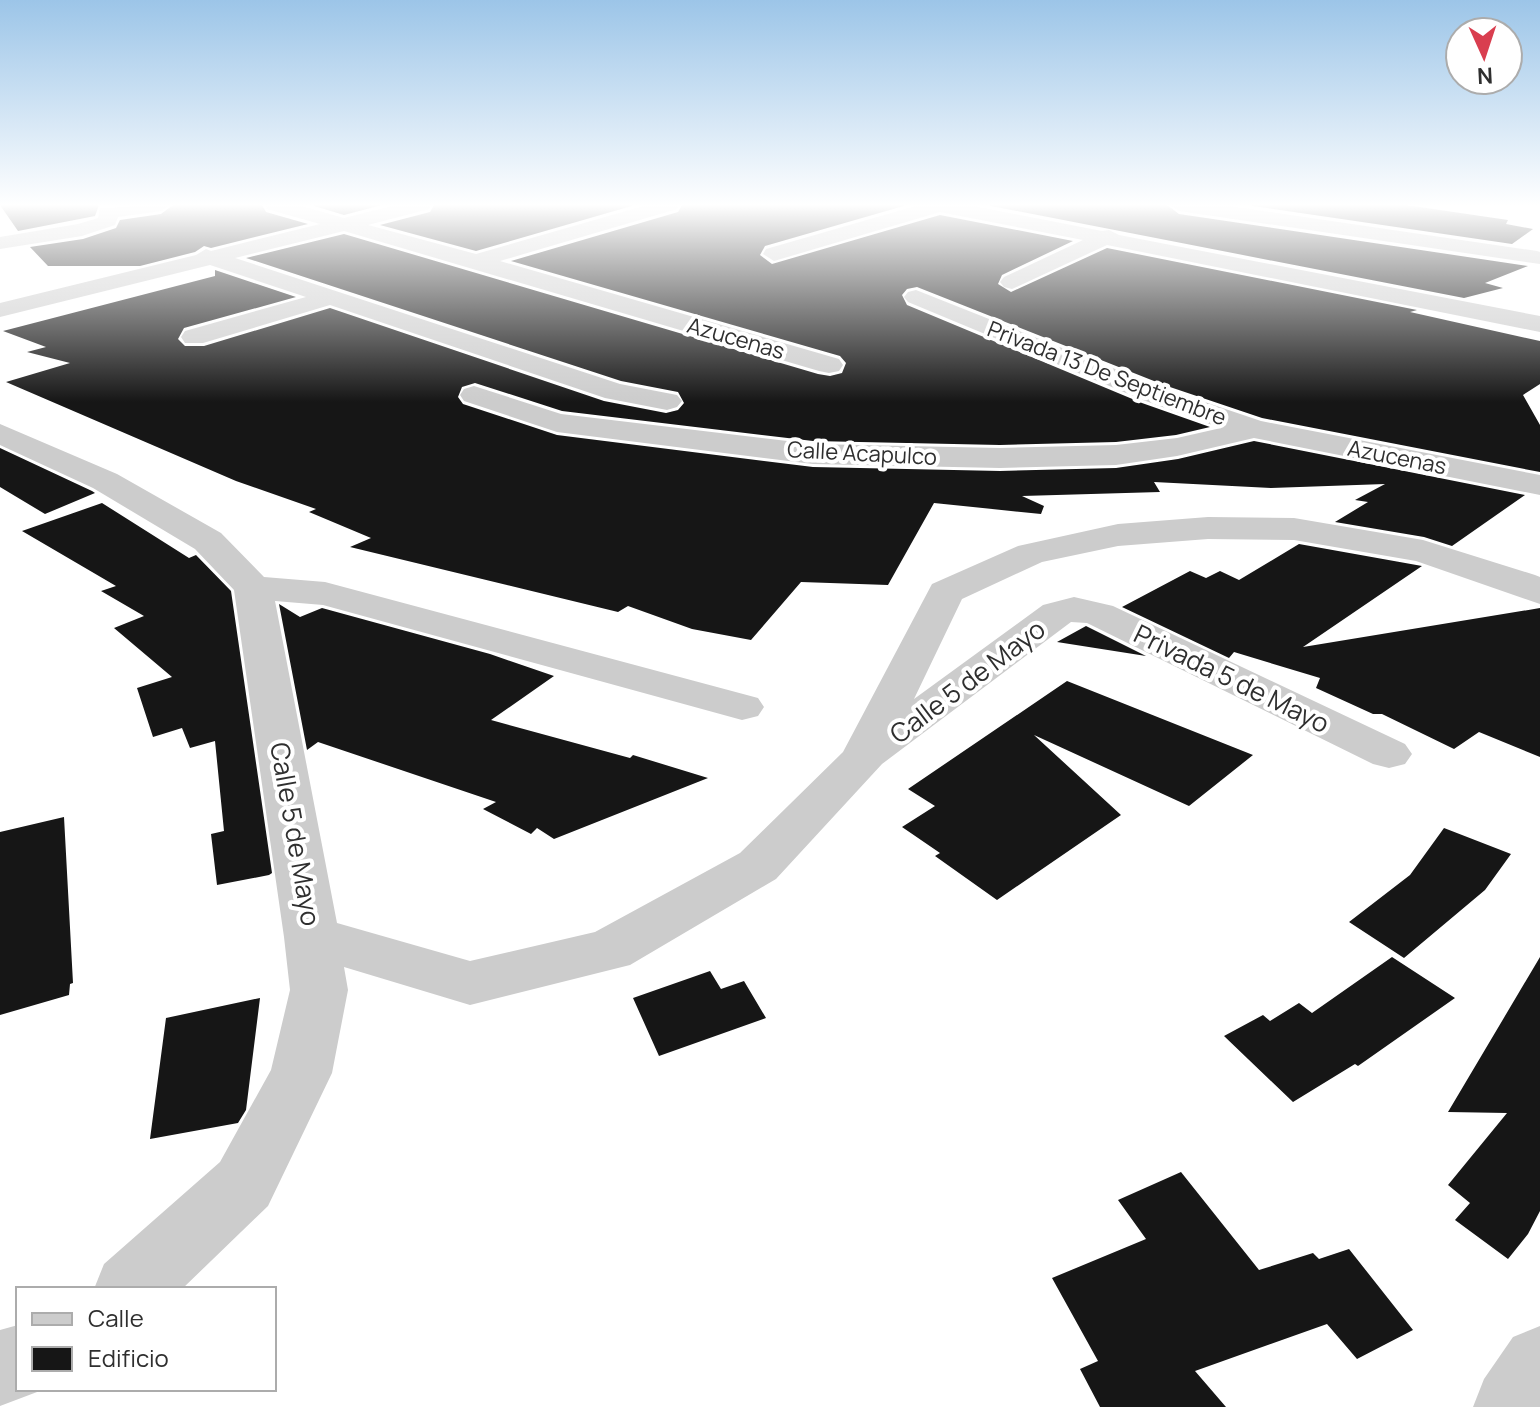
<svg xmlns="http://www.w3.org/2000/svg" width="1540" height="1407" font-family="Manrope,sans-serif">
  <rect width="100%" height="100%" fill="#fff"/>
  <!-- building -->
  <path fill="#161616" d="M0 205H99L95 216 18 231Z
    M173 205H262L266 212 308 224 211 248 204 246 195 252 140 266H48L30 247 83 239 116 228 120 220 161 214Z
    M311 205H382L344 215Z
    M434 205H635L476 251 380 225 430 212Z
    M682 205H907L765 246 760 255 772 264 940 215 1073 241 1002 275 998 284 1011 292 1107 248 1417 310 1410 312 1540 341V384L1523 395 1540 425V472L1262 418 1164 385 917 287 907 289 902 295 907 305 1142 403 1210 427 1176 435 1116 442 1000 445 813 441 562 411 475 383 462 387 458 397 463 404 557 435 813 467 1000 471 1116 468 1178 459 1254 441 1525 495 1452 546 1424 537 1335 522 1368 502 1355 500 1385 484 1271 488 1154 482 1160 492 1022 496 1044 506 1041 514 934 503 888 585 801 582 751 640 692 629 628 606 618 612 350 547 371 538 309 512 316 509 236 481 6 382 70 363 27 352 46 347 3 331 215 276V270L296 297 184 328 178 339 185 346H204L330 308 604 401 666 413 678 410 684 403 678 392 621 381 246 258 344 234 818 374 830 376 842 373 846 363 840 356 511 261 678 212Z
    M986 205H1167L1179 214 1528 266 1485 283 1503 288 1464 298Z
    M1246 205H1406L1508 220 1506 224 1533 229 1512 244Z
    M0 448 92 491 95 493 45 514 0 487Z
    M102 503 189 558 196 555 231 591 272 873 269 875 217 885 211 834 224 831 215 741 190 748 182 728 153 737 137 688 172 677 114 628 144 616 101 591 116 586 22 531Z
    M1299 544 1422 566 1303 647 1540 608V757L1479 732 1454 749 1382 714H1373L1316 688 1320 678 1234 652 1229 658 1122 607 1190 571 1206 578 1220 571 1239 580Z
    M279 604 300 617 322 608 490 654 554 676 491 720 630 758 633 755 708 778 554 839 537 828 531 834 483 809 496 802 318 742 307 750Z
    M1086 626 1146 656 1057 642Z
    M1067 681 1253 755 1189 806 1034 735 1121 815 997 900 935 856 940 853 902 827 935 806 908 789Z
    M64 817 73 983 70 984 69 995 0 1015V832Z
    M1444 828 1511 854 1485 890 1404 958 1349 922 1410 875Z
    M1392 957 1455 998 1358 1066 1355 1064 1293 1102 1224 1036 1263 1015 1270 1021 1299 1003 1312 1013Z
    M1540 957V1211L1528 1234 1508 1259 1455 1220 1470 1203 1448 1185 1507 1113 1448 1112Z
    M710 971 721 989 744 981 766 1018 659 1056 633 998Z
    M260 998 246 1110 238 1123 150 1139 166 1018Z
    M1181 1172 1259 1270 1313 1253 1319 1259 1349 1249 1413 1330 1357 1359 1327 1324 1195 1371 1226 1407H1100L1080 1369 1098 1361 1052 1278 1146 1239 1118 1200Z"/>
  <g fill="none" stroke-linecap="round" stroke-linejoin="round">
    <!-- minor -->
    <path fill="#ccc" fill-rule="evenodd" d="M170 205 161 211 118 217 115 225 82 236 0 249V237L78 224 98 218 100 208Z
      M265 205H298L344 218 396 205H431L429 209 368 225 476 254 647 205H679L677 209 500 261 839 359 843 365 839 371 829 373 819 371 344 231 235 258 620 384 677 395 682 401 677 407 667 410 605 398 330 305 203 343H185L181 337 185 331 306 297 210 265 0 317V303L196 255 206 249 211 251 320 224 267 209Z
      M919 205H968L1102 231 1109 230 1119 235 1540 316V332L1107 245 1012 289 1004 287 1000 282 1004 277 1083 240 940 212 774 261 763 254 766 249Z
      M1170 205H1222L1537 251 1540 252V264L1179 211Z
      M916 290 1163 388 1261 421 1540 475V495L1254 438 1177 456 1116 465 1000 468 813 464 557 432 464 401 460 395 464 389 474 386 561 414 813 444 1000 448 1116 445 1177 438 1221 428 1143 400 908 302 904 297 908 292Z
      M0 424 117 474 221 533 264 577 325 582 758 698 764 707 758 716 742 720 323 605 275 601 337 923 470 961 595 932 740 853 843 752 932 584 1018 546 1118 524 1208 517 1294 518 1423 540 1535 575 1540 577V604L1416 561 1294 540 1208 539 1118 546 1042 562 962 599 914 699 1043 605 1074 597 1113 606 1405 744 1412 754 1405 764 1389 768 1373 764 1087 623 1071 622 882 764 776 879 630 965 470 1005 344 967 348 990 332 1073 268 1206 182 1289H94L104 1264 220 1162 271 1070 290 990 284 937 234 590 195 549 93 488 0 445Z
      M18 1325V1389H45L0 1406V1330Z
      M1540 1326V1407H1473L1484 1379 1513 1337Z"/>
  </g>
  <!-- sky -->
  <linearGradient id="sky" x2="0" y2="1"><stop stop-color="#9cc5e8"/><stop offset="0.51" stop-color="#fff"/><stop offset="1" stop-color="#fff" stop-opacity="0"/></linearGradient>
  <rect width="1540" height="402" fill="url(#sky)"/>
  <g text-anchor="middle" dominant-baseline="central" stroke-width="8" stroke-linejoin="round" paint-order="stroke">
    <!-- far-street labels -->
    <g font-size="22" fill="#2f2f2f" stroke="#fff">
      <text transform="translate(736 338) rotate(16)">Azucenas</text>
      <text transform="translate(1107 373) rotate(21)">Privada 13 De Septiembre</text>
      <text transform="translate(862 453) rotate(3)">Calle Acapulco</text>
      <text transform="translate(1397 457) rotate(11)">Azucenas</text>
    </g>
    <!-- street labels -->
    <g font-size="26" fill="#2f2f2f" stroke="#fff">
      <text transform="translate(1232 678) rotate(26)">Privada 5 de Mayo</text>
      <text transform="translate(967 681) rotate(-37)">Calle 5 de Mayo</text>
      <text transform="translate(296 834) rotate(80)">Calle 5 de Mayo</text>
    </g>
  </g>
  <!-- legend -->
  <rect x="16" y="1287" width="260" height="104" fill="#ffffff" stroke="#acacac" stroke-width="2"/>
  <rect x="32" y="1313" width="40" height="12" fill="#cccccc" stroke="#acacac" stroke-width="2"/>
  <text x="88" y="1327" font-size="24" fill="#2f2f2f">Calle</text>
  <rect x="32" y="1347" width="40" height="24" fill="#161616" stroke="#acacac" stroke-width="2"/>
  <text x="88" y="1367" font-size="24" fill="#2f2f2f">Edificio</text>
  <!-- north arrow -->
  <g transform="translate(1484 56) rotate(177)"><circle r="38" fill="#ffffff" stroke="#acacac" stroke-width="2"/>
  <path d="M0-6L14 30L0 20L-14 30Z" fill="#d93e4f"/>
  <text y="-12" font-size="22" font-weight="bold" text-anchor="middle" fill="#2f2f2f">N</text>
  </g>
</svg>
